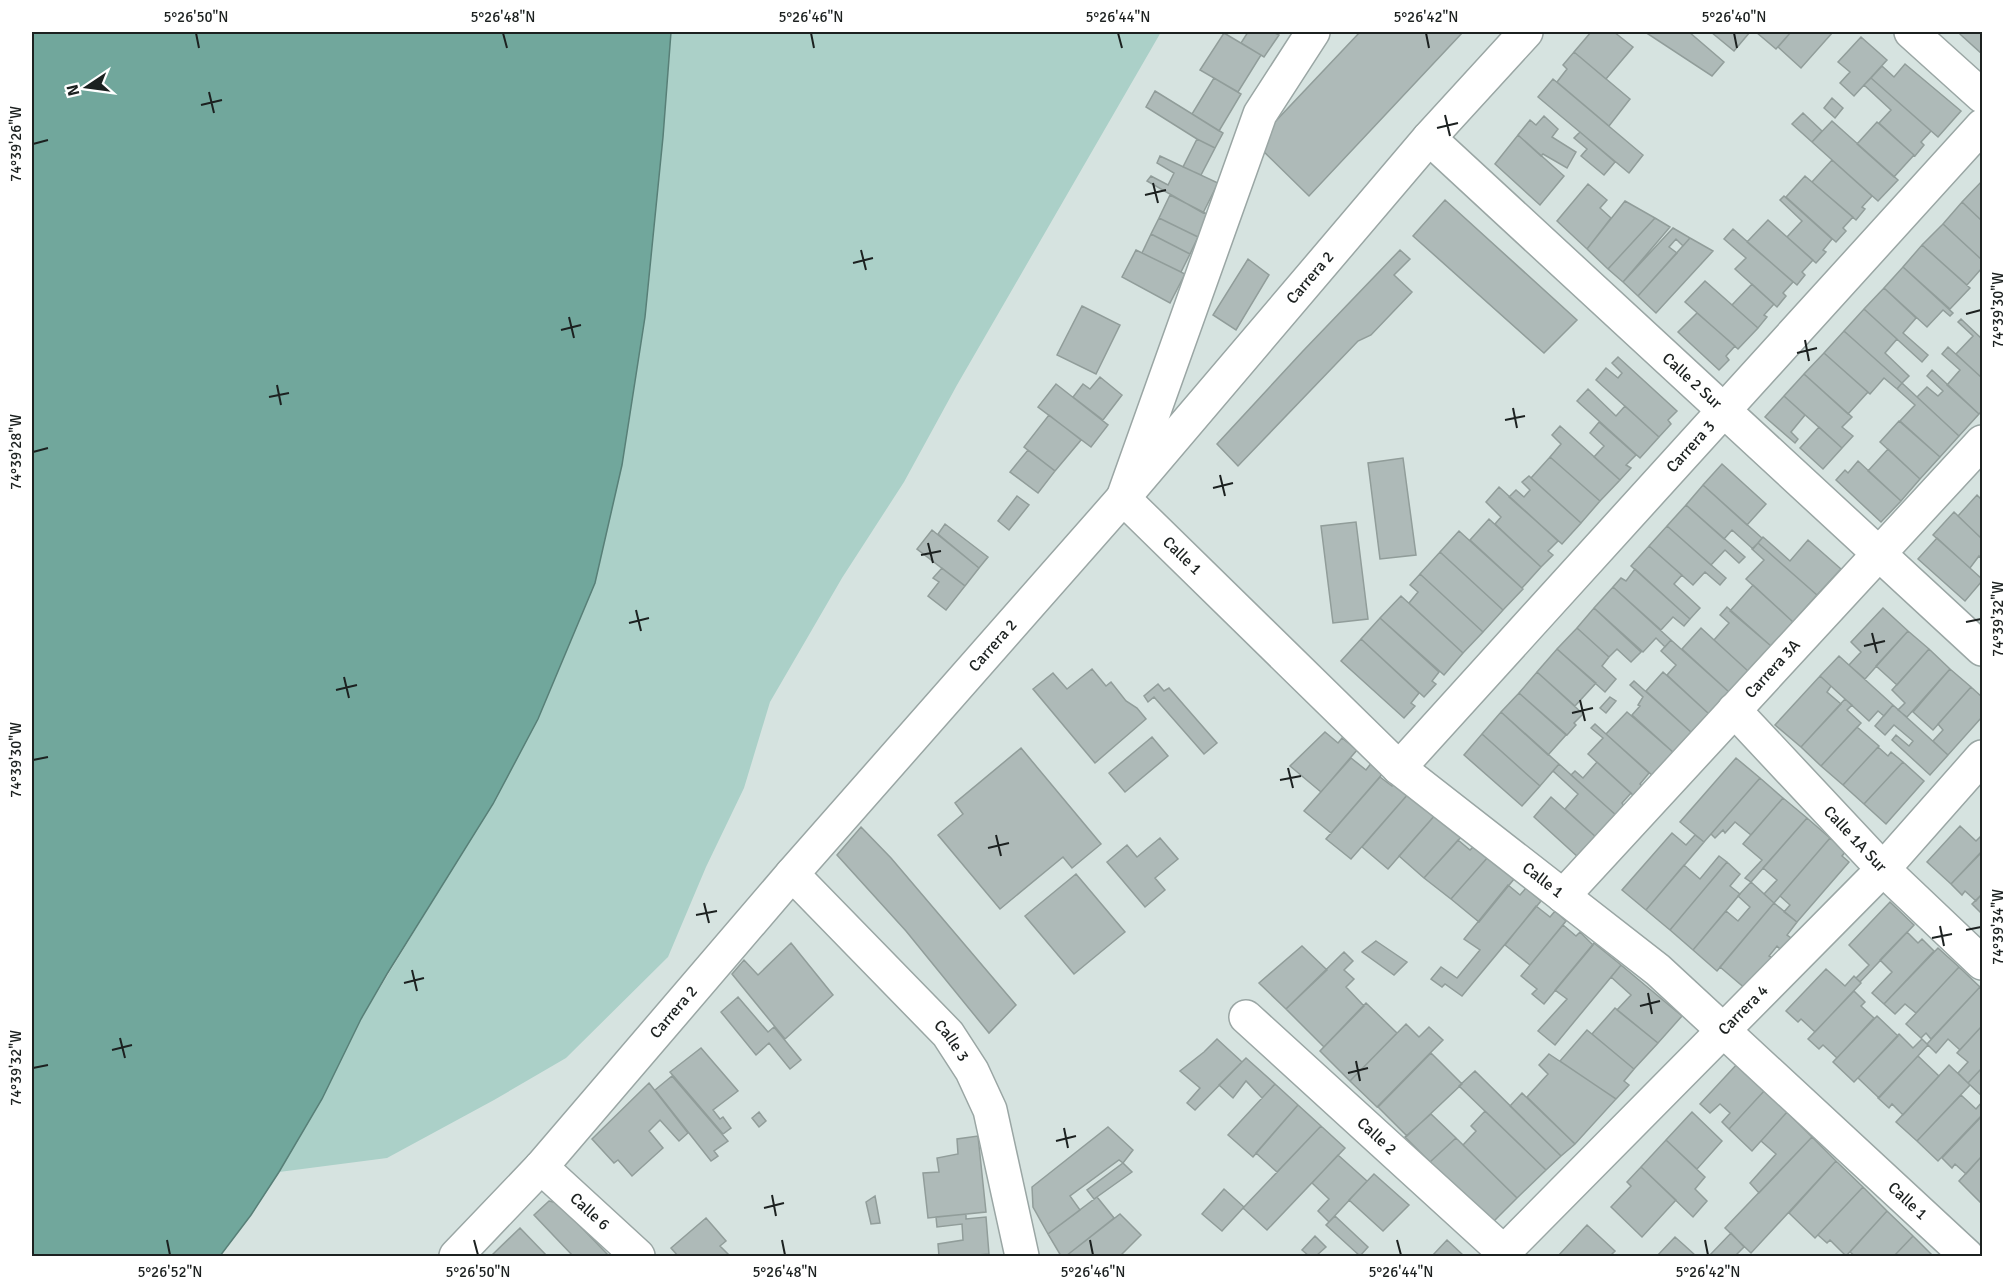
<svg xmlns="http://www.w3.org/2000/svg" width="2014" height="1288" font-family="Signika,sans-serif">
  <rect width="100%" height="100%" fill="#d6e3e0"/>
  <!-- green -->
  <path fill="#abd0c8" d="M671 32H1161L957 385 904 482 842 578 770 702 744 788 706 867 668 957 566 1058 494 1100 387 1158 279 1172 322 1099 361 1019 442 886 595 582 622 465 645 317 663 137Z"/>
  <!-- water -->
  <path fill="#71a79c" stroke="#587f77" stroke-width="1.5" d="M32 32H671L663 137 645 317 622 465 595 583 538 719 493 804 387 974 361 1019 322 1099 279 1172 251 1215 220 1256H32Z"/>
  <!-- building -->
  <path fill="#aebab8" stroke="#919d9a" stroke-width="1.5" d="M1248 32H1273L1279 35 1264 57 1241 43Z
    M1360 32H1463L1309 196 1255 143Z
    M1591 32H1614L1633 47 1606 79 1574 52Z
    M1645 32H1689L1724 62 1712 76Z
    M1711 32H1750L1734 51Z
    M1756 32H1791L1776 49Z
    M1791 32H1833L1801 68 1778 47Z
    M1958 32H1982V54L1961 35Z
    M1224 33 1261 55 1238 92 1200 70Z
    M1861 37 1887 60 1854 96 1840 83 1850 72 1838 62Z
    M1574 52 1630 99 1609 126 1557 82 1567 69 1563 65Z
    M1905 64 1961 111 1938 137 1871 78 1882 66 1894 77Z
    M1214 78 1241 94 1219 131 1192 114Z
    M1871 78 1931 131 1921 142 1924 145 1915 156 1879 123 1891 110 1864 85Z
    M1553 79 1643 155 1629 173 1538 97Z
    M1155 91 1223 133 1215 148 1197 139 1146 107Z
    M1832 98 1843 108 1835 118 1824 108Z
    M1803 113 1822 131 1812 142 1792 124Z
    M1544 116 1558 129 1552 137 1576 152 1567 168 1543 154 1541 156 1518 135 1530 120 1536 125Z
    M1832 121 1898 180 1878 201 1812 142Z
    M1877 122 1914 155 1894 177 1857 144Z
    M1580 132 1615 162 1604 175 1581 156 1587 149 1574 138Z
    M1518 135 1564 176 1540 205 1495 164Z
    M1197 139 1215 148 1201 175 1183 167Z
    M1160 156 1218 183 1203 213 1147 181 1151 176 1168 185 1174 173 1157 163Z
    M1832 160 1872 196 1862 207 1865 209 1856 220 1812 182Z
    M1805 176 1853 217 1843 228 1846 231 1836 242 1786 197Z
    M1982 181V221L1962 202Z
    M1588 184 1607 200 1600 208 1611 218 1587 249 1557 221Z
    M1170 195 1209 215 1198 237 1159 218Z
    M1784 196 1832 239 1823 250 1826 252 1816 263 1787 237 1802 221 1780 200Z
    M1445 200 1577 320 1544 353 1413 236Z
    M1625 201 1655 218 1608 269 1587 249Z
    M1962 202 1982 221V260L1943 224Z
    M1159 218 1198 237 1190 254 1151 234Z
    M1655 218 1670 227 1623 282 1608 269Z
    M1768 220 1813 260 1802 272 1805 275 1797 285 1747 242Z
    M1943 224 1982 260V268L1967 285 1922 245Z
    M1673 228 1690 238 1683 246 1676 239 1669 247 1677 253 1638 296 1623 282Z
    M1733 229 1793 282 1783 293 1786 296 1777 307 1735 269 1746 258 1724 239Z
    M1151 234 1190 254 1181 272 1142 253Z
    M1690 238 1713 251 1656 313 1638 296Z
    M1922 245 1970 288 1950 309 1903 267Z
    M1136 250 1185 274 1170 303 1122 277Z
    M1400 250 1410 259 1394 275 1412 292 1371 335 1358 341 1238 466 1217 444 1303 351Z
    M1248 259 1269 275 1236 330 1213 315Z
    M1903 267 1953 313 1950 316 1943 310 1927 327 1884 288Z
    M1705 281 1758 328 1738 349 1685 302Z
    M1752 284 1774 304 1764 315 1767 317 1758 328 1732 305Z
    M1884 288 1916 318 1903 333 1928 355 1922 362 1864 309Z
    M1082 306 1120 325 1096 374 1057 355Z
    M1864 309 1897 339 1885 353 1909 376 1902 383 1844 331Z
    M1697 313 1735 346 1726 356 1729 360 1719 370 1678 332Z
    M1961 319 1982 339V378L1956 354 1973 336 1958 322Z
    M1844 331 1902 383 1897 389 1884 378 1870 394 1824 353Z
    M1948 347 1982 378V411L1979 414 1947 385 1960 370 1942 354Z
    M1824 353 1868 392 1848 414 1804 374Z
    M1618 357 1677 411 1668 420 1671 424 1659 437 1596 380 1606 368 1618 378 1622 373 1612 363Z
    M1932 370 1979 414 1959 436 1917 397 1927 387 1938 396 1943 391 1927 376Z
    M1804 374 1852 417 1842 427 1853 436 1842 448 1784 396Z
    M1100 377 1122 395 1103 420 1073 397 1083 384 1090 389Z
    M1902 383 1959 436 1940 457 1900 421 1915 405 1897 389Z
    M1056 384 1108 425 1091 447 1038 407Z
    M1588 389 1616 416 1625 406 1659 437 1640 458 1577 401Z
    M1784 396 1805 415 1791 432 1798 439 1795 443 1765 417Z
    M1049 415 1081 440 1055 471 1024 447Z
    M1899 421 1940 457 1920 479 1880 442Z
    M1599 422 1636 455 1626 465 1631 468 1620 480 1594 457 1604 446 1590 433Z
    M1560 426 1620 480 1600 501 1550 457 1561 444 1552 435Z
    M1819 427 1842 448 1823 469 1800 448Z
    M1888 449 1920 479 1901 501 1868 471Z
    M1028 450 1055 471 1038 493 1010 472Z
    M1550 457 1600 501 1581 523 1531 478Z
    M1403 458 1416 555 1380 559 1368 463Z
    M1858 461 1901 501 1881 522 1836 480 1845 470 1848 473Z
    M1722 464 1766 504 1747 525 1703 485Z
    M1529 476 1581 523 1562 544 1509 497 1516 490 1524 497 1530 490 1522 482Z
    M1703 485 1762 538 1753 549 1732 530 1724 539 1686 505Z
    M1499 487 1558 541 1548 551 1553 555 1541 567 1495 524 1501 517 1486 502Z
    M1977 495 1982 500V539L1958 516Z
    M1017 496 1029 505 1009 530 998 521Z
    M1686 505 1745 557 1739 563 1725 550 1711 565 1667 526Z
    M1954 512 1982 539V559L1979 556 1970 568 1933 535Z
    M1489 519 1541 567 1522 588 1470 540Z
    M1356 522 1368 619 1333 623 1321 526Z
    M945 524 988 557 979 568 938 534Z
    M1667 526 1726 578 1720 585 1705 572 1693 585 1649 546Z
    M932 530 979 568 965 586 917 549Z
    M1459 531 1523 589 1503 610 1440 552Z
    M1763 537 1790 561 1808 540 1841 569 1817 595 1758 543Z
    M1937 538 1982 579V581L1965 601 1918 559Z
    M1758 543 1817 595 1793 622 1746 579 1764 560 1752 549Z
    M1649 546 1682 575 1674 584 1700 608 1690 619 1631 566Z
    M1440 552 1503 610 1483 632 1420 574Z
    M942 568 965 586 946 610 928 596 939 582 933 578Z
    M1635 569 1690 619 1684 626 1673 617 1661 630 1613 587 1621 578 1626 581Z
    M1420 574 1483 632 1463 653 1409 603 1418 592 1410 585Z
    M1753 585 1793 622 1771 646 1730 611Z
    M1613 587 1671 640 1665 647 1656 638 1643 652 1594 608Z
    M1401 596 1463 653 1444 675 1380 618Z
    M1727 607 1771 646 1748 671 1714 640 1729 623 1720 615Z
    M1594 608 1641 652 1631 662 1617 649 1609 657 1577 628Z
    M1883 608 1908 631 1865 679 1849 665 1861 652 1851 642Z
    M1380 618 1439 672 1432 681 1436 684 1424 697 1361 639Z
    M1577 628 1609 657 1602 666 1616 679 1605 692 1557 649Z
    M1701 628 1748 671 1729 692 1682 649Z
    M1908 631 1929 649 1897 685 1876 666Z
    M1361 639 1419 693 1411 703 1415 706 1404 718 1341 661Z
    M1671 640 1729 692 1709 714 1667 675 1676 665 1661 651Z
    M1557 649 1596 683 1575 706 1537 672Z
    M1929 649 1950 669 1907 717 1898 710 1905 703 1892 690Z
    M1839 656 1893 705 1884 716 1878 711 1869 721 1820 676Z
    M1092 669 1106 686 1111 682 1126 701 1137 708 1146 719 1095 763 1033 689 1053 673 1067 689Z
    M1950 669 1971 687 1933 730 1913 712Z
    M1537 672 1583 714 1574 723 1576 725 1567 735 1519 693Z
    M1663 672 1709 714 1692 733 1646 691Z
    M1820 676 1831 686 1827 692 1841 704 1801 747 1775 725Z
    M1634 681 1692 733 1674 753 1632 715 1640 706 1638 705 1643 697 1630 685Z
    M1158 684 1164 691 1169 688 1217 743 1204 754 1154 697 1148 702 1144 696Z
    M1971 687 1982 697V717L1948 755 1933 741 1943 730 1938 724Z
    M1519 693 1566 735 1548 755 1501 712Z
    M1610 697 1616 701 1606 713 1600 708Z
    M1845 699 1852 705 1847 710 1861 723 1821 766 1801 747Z
    M1893 705 1948 755 1930 775 1892 740 1896 735 1909 746 1913 741 1894 725 1885 735 1875 726Z
    M1501 712 1559 764 1540 786 1482 734Z
    M1627 712 1674 753 1653 776 1606 734Z
    M1595 724 1649 773 1640 784 1643 787 1634 796 1588 754 1603 738 1591 728Z
    M1857 727 1879 746 1843 785 1821 766Z
    M1325 732 1338 743 1342 738 1357 750 1321 792 1290 766Z
    M1482 734 1540 786 1522 806 1464 755Z
    M1152 737 1168 756 1125 792 1109 773Z
    M1878 747 1888 756 1891 752 1903 762 1864 804 1843 785Z
    M1021 748 1101 844 1072 868 1063 857 1000 909 938 835 963 814 955 803Z
    M1351 758 1366 770 1372 762 1384 772 1331 833 1304 811Z
    M1736 758 1760 778 1704 842 1680 822Z
    M1597 762 1631 793 1622 803 1625 807 1617 816 1571 775 1575 771 1583 778Z
    M1903 762 1924 781 1886 824 1864 804Z
    M1559 764 1617 816 1597 838 1565 809 1578 794 1553 771Z
    M1380 777 1392 786 1396 782 1409 793 1351 859 1326 839Z
    M1760 778 1783 798 1751 835 1735 822 1725 833 1723 830 1715 838 1711 834Z
    M1409 793 1436 814 1388 869 1362 847Z
    M1551 797 1597 838 1579 858 1534 817Z
    M1783 798 1807 818 1751 882 1745 878 1762 860 1743 844Z
    M1436 814 1462 836 1424 878 1399 856Z
    M1807 818 1830 838 1774 903 1764 894 1777 880 1763 868Z
    M1960 826 1976 841 1982 835V851L1951 884 1927 862Z
    M861 827 891 858 1016 1005 989 1033 906 931 837 855Z
    M1672 833 1686 845 1695 835 1704 842 1646 910 1622 890Z
    M1160 838 1178 859 1155 878 1165 890 1145 907 1107 862 1127 845 1137 857Z
    M1830 838 1846 851 1842 856 1849 862 1797 922 1784 912 1790 905 1780 896Z
    M1458 840 1470 850 1474 846 1488 857 1451 899 1424 878Z
    M1982 852V894L1976 901 1965 891 1962 895 1951 884Z
    M1719 856 1727 862 1670 930 1646 910 1684 865 1700 879Z
    M1488 857 1514 879 1479 922 1451 899Z
    M1727 862 1740 874 1730 886 1740 894 1693 950 1670 930Z
    M1076 874 1125 932 1074 974 1025 916Z
    M1751 882 1774 903 1717 971 1693 950 1726 911 1738 921 1750 907 1738 896Z
    M1508 885 1520 895 1526 888 1541 901 1462 996 1445 984 1442 987 1431 979 1441 967 1457 978 1480 950 1464 939Z
    M1982 894V914L1972 904Z
    M1890 902 1914 925 1860 982 1856 978 1869 965 1849 945Z
    M1774 903 1797 922 1787 935 1791 938 1781 950 1777 946 1769 956 1774 959 1747 990 1720 967Z
    M1536 906 1550 917 1555 911 1566 921 1530 965 1505 945Z
    M1563 925 1576 936 1580 932 1593 945 1544 1004 1532 994 1537 989 1521 976Z
    M1907 932 1918 943 1922 939 1934 951 1884 1004 1872 993 1892 972 1880 960Z
    M1376 941 1407 962 1394 975 1362 952Z
    M791 943 833 995 785 1039 732 974 744 960 758 975Z
    M1594 943 1621 965 1555 1045 1538 1031 1567 999 1555 990Z
    M1302 946 1327 970 1286 1009 1259 983Z
    M1938 948 1959 967 1916 1013 1905 1004 1895 1014 1884 1004Z
    M1344 952 1353 961 1344 970 1354 979 1346 987 1364 1006 1324 1047 1286 1009Z
    M1621 965 1682 1016 1658 1043 1617 1010 1631 995 1611 977Z
    M1959 967 1980 987 1931 1039 1926 1033 1921 1038 1906 1024Z
    M1826 969 1845 986 1854 976 1861 983 1815 1032 1801 1019 1798 1022 1786 1011Z
    M1980 987 1982 990V1026L1960 1050 1948 1039 1936 1053 1927 1044Z
    M1854 991 1865 1002 1861 1006 1874 1018 1837 1058 1823 1045 1819 1049 1808 1039Z
    M738 997 768 1032 774 1027 801 1060 790 1069 769 1043 756 1055 721 1012Z
    M1366 1003 1397 1033 1350 1081 1320 1051Z
    M1615 1008 1658 1043 1634 1069 1592 1034Z
    M1877 1016 1898 1036 1854 1082 1833 1062Z
    M1406 1024 1419 1037 1429 1027 1443 1040 1377 1107 1350 1081Z
    M1982 1026V1068L1968 1083 1958 1073 1968 1062 1957 1053Z
    M1587 1030 1634 1069 1624 1081 1629 1085 1616 1099 1560 1061Z
    M1899 1034 1913 1048 1922 1039 1928 1045 1879 1098 1858 1078Z
    M1217 1039 1242 1062 1195 1110 1187 1103 1200 1088 1180 1071 1204 1052Z
    M701 1048 738 1091 713 1110 720 1119 723 1117 731 1128 723 1134 670 1072Z
    M1431 1053 1462 1084 1407 1136 1378 1107Z
    M1549 1054 1616 1099 1575 1144 1527 1097 1548 1074 1539 1065Z
    M1918 1056 1939 1076 1903 1115 1892 1104 1889 1108 1878 1098Z
    M1246 1058 1275 1084 1262 1098 1246 1081 1233 1098 1219 1085Z
    M1738 1063 1765 1090 1729 1129 1722 1122 1730 1113 1720 1104 1710 1113 1700 1104Z
    M1949 1065 1970 1085 1917 1141 1896 1122Z
    M1982 1068V1096L1968 1083Z
    M1475 1071 1561 1156 1546 1170 1459 1086Z
    M672 1076 728 1141 714 1151 718 1156 711 1161 655 1090Z
    M649 1083 688 1133 679 1141 660 1120 649 1131 663 1148 632 1176 618 1160 614 1163 592 1139Z
    M1275 1084 1298 1105 1253 1157 1228 1135Z
    M1765 1090 1787 1112 1752 1151 1729 1129Z
    M1522 1093 1575 1144 1561 1156 1510 1106Z
    M1961 1095 1976 1109 1982 1102V1115L1938 1161 1917 1141Z
    M1298 1105 1321 1126 1277 1172 1256 1153Z
    M1485 1111 1546 1170 1517 1198 1463 1145 1476 1131 1471 1126Z
    M759 1112 766 1121 759 1127 752 1118Z
    M1692 1112 1722 1141 1697 1169 1666 1140Z
    M1787 1112 1812 1137 1759 1193 1750 1183 1776 1154 1761 1141Z
    M1431 1114 1456 1138 1430 1162 1405 1137Z
    M1982 1116V1156L1966 1174 1955 1164 1952 1168 1942 1158Z
    M1321 1126 1345 1148 1267 1230 1243 1208Z
    M1108 1127 1133 1150 1123 1163 1119 1160 1070 1196 1080 1210 1048 1234 1033 1207 1032 1187Z
    M978 1136 986 1212 928 1218 923 1173 939 1172 937 1158 958 1154 957 1139Z
    M1812 1137 1836 1161 1751 1253 1725 1228Z
    M1456 1138 1517 1198 1490 1225 1430 1162Z
    M1666 1140 1705 1177 1695 1189 1707 1201 1693 1217 1641 1167Z
    M1338 1155 1367 1181 1329 1222 1318 1211 1329 1199 1312 1183Z
    M1982 1156V1199L1980 1202 1959 1181Z
    M1836 1161 1863 1187 1815 1238 1789 1213Z
    M1123 1163 1132 1172 1094 1199 1087 1190Z
    M1641 1167 1676 1200 1642 1237 1611 1207 1631 1186 1627 1182Z
    M1374 1174 1409 1205 1383 1231 1349 1200Z
    M1863 1187 1887 1211 1846 1256 1830 1240 1827 1243 1818 1235Z
    M1224 1189 1244 1207 1222 1231 1202 1214Z
    M875 1196 880 1223 871 1224 866 1202Z
    M1097 1197 1114 1218 1066 1256H1061L1048 1234Z
    M549 1201 558 1203 609 1256H573L534 1215Z
    M1887 1211 1913 1236 1894 1256H1855L1850 1252Z
    M966 1214V1219L986 1217 989 1254 966 1256H939L938 1244 963 1240 962 1224 937 1227 936 1217Z
    M1120 1214 1141 1235 1120 1256H1066Z
    M1335 1216 1368 1247 1360 1256 1326 1225Z
    M706 1218 726 1241 720 1246 730 1256H678L671 1248Z
    M1587 1225 1615 1251 1610 1256H1558Z
    M520 1228 547 1256H491Z
    M1731 1233 1744 1247 1735 1256H1709Z
    M1315 1236 1326 1247 1316 1256H1309L1302 1250Z
    M1913 1236 1933 1256H1894Z
    M1675 1237 1684 1245 1696 1256H1657Z
    M1447 1240 1464 1256H1432Z"/>
  <g fill="none" stroke-linecap="round" stroke-linejoin="round">
    <!-- street casing -->
    <g stroke="#9aa6a4" stroke-width="36">
      <g id="street">
        <path id="s1" d="M1313 32 1260 114 1123 498 1399 768 1658 970 1967 1256"/>
        <path d="M1911 32 1982 96"/>
        <path id="s2" d="M1429 138 1982 649"/>
        <path id="s3" d="M1734 710 1883 869 1982 963"/>
        <path id="s4" d="M1399 768 1982 126"/>
        <path id="s5" d="M792 874 948 1034 972 1071 990 1110 1022 1256"/>
        <path id="s6" d="M1563 896 1982 442"/>
        <path id="s7" d="M1246 1017 1508 1256"/>
        <path id="s8" d="M541 1167 638 1256"/>
        <path id="s9" d="M456 1256 541 1167 792 874 1123 498 1429 138 1526 32"/>
        <path id="s10" d="M1500 1256 1883 869 1982 757"/>
      </g>
    </g>
    <!-- street -->
    <use href="#street" stroke="#fff" stroke-width="33"/>
  </g>
  <!-- ticks -->
  <path fill="none" stroke="#1c2120" stroke-width="2" d="M196 33 199 48M503 33 507 48M811 33 814 48M1118 33 1122 48M1426 33 1429 48M1734 33 1737 48M209 92 214 113M201 105 222 100M1445 115 1450 136M1437 128 1458 123M33 144 48 140M1153 183 1158 203M1145 195 1166 190M861 250 866 270M853 263 873 258M1966 314 1981 310M569 317 574 338M561 330 581 325M1805 340 1809 361M1797 353 1817 348M277 385 281 405M269 397 289 393M1513 408 1517 428M1505 420 1525 416M33 452 48 448M1220 475 1225 496M1213 488 1233 483M928 543 933 563M921 555 941 551M636 610 641 631M1966 622 1981 619M629 623 649 618M1872 633 1877 653M1864 646 1885 641M344 677 349 698M336 690 357 685M1580 700 1585 721M1572 713 1593 708M33 760 48 757M1288 768 1293 788M1280 780 1301 776M996 835 1001 856M988 848 1009 843M704 903 709 923M696 915 717 911M1940 926 1944 946M1966 930 1981 927M1932 938 1952 934M412 970 417 991M404 983 424 978M1648 993 1652 1014M1640 1006 1660 1001M120 1038 125 1058M112 1050 132 1045M1356 1061 1360 1081M33 1068 48 1065M1348 1073 1368 1068M1064 1128 1068 1148M1056 1141 1076 1136M772 1195 776 1216M764 1208 784 1203M167 1240 170 1255M474 1240 478 1255M782 1240 785 1255M1090 1240 1093 1255M1397 1240 1401 1255M1705 1240 1708 1255"/>
  <g text-anchor="middle" dominant-baseline="central" stroke-width="6" stroke-linejoin="round" paint-order="stroke">
    <!-- street labels -->
    <g font-size="16" fill="#1c2120" stroke="#fff">
      <text stroke="none"><textPath href="#s9" startOffset="1299">Carrera 2</textPath></text>
      <text stroke="none"><textPath href="#s2" startOffset="358">Calle 2 Sur</textPath></text>
      <text stroke="none"><textPath href="#s4" startOffset="434">Carrera 3</textPath></text>
      <text stroke="none"><textPath href="#s1" startOffset="588">Calle 1</textPath></text>
      <text stroke="none"><textPath href="#s9" startOffset="813">Carrera 2</textPath></text>
      <text stroke="none"><textPath href="#s6" startOffset="309">Carrera 3A</textPath></text>
      <text stroke="none"><textPath href="#s3" startOffset="177">Calle 1A Sur</textPath></text>
      <text stroke="none"><textPath href="#s1" startOffset="1074">Calle 1</textPath></text>
      <text stroke="none"><textPath href="#s10" startOffset="346">Carrera 4</textPath></text>
      <text stroke="none"><textPath href="#s9" startOffset="327">Carrera 2</textPath></text>
      <text stroke="none"><textPath href="#s5" startOffset="231">Calle 3</textPath></text>
      <text stroke="none"><textPath href="#s7" startOffset="177">Calle 2</textPath></text>
      <text stroke="none"><textPath href="#s1" startOffset="1560">Calle 1</textPath></text>
      <text stroke="none"><textPath href="#s8" startOffset="66">Calle 6</textPath></text>
    </g>
  </g>
  <!-- border -->
  <rect width="2014" height="1288" fill="none" stroke="#ffffff" stroke-width="66"/>
  <!-- north arrow -->
  <g transform="translate(87 87) rotate(257)" stroke="#ffffff" stroke-width="4.5" paint-order="stroke">
  <path d="M0-4.5L10 22L0 15L-10 22Z" fill="#1c2120"/>
  <text y="-9" font-size="16" font-weight="bold" text-anchor="middle" fill="#1c2120">N</text>
  </g>
  <rect x="33" y="33" width="1948" height="1222" fill="none" stroke="#1c2120" stroke-width="2"/>
  <g font-size="15" text-anchor="middle" fill="#1c2120">
    <text x="196" y="22">5°26'50"N</text>
    <text x="503" y="22">5°26'48"N</text>
    <text x="811" y="22">5°26'46"N</text>
    <text x="1118" y="22">5°26'44"N</text>
    <text x="1426" y="22">5°26'42"N</text>
    <text x="1734" y="22">5°26'40"N</text>
    <text transform="translate(16 144) rotate(-90)" y="5">74°39'26"W</text>
    <text transform="translate(1998 310) rotate(-90)" y="5">74°39'30"W</text>
    <text transform="translate(16 452) rotate(-90)" y="5">74°39'28"W</text>
    <text transform="translate(1998 619) rotate(-90)" y="5">74°39'32"W</text>
    <text transform="translate(16 760) rotate(-90)" y="5">74°39'30"W</text>
    <text transform="translate(1998 927) rotate(-90)" y="5">74°39'34"W</text>
    <text transform="translate(16 1068) rotate(-90)" y="5">74°39'32"W</text>
    <text x="170" y="1277">5°26'52"N</text>
    <text x="478" y="1277">5°26'50"N</text>
    <text x="785" y="1277">5°26'48"N</text>
    <text x="1093" y="1277">5°26'46"N</text>
    <text x="1401" y="1277">5°26'44"N</text>
    <text x="1708" y="1277">5°26'42"N</text>
  </g>
</svg>
